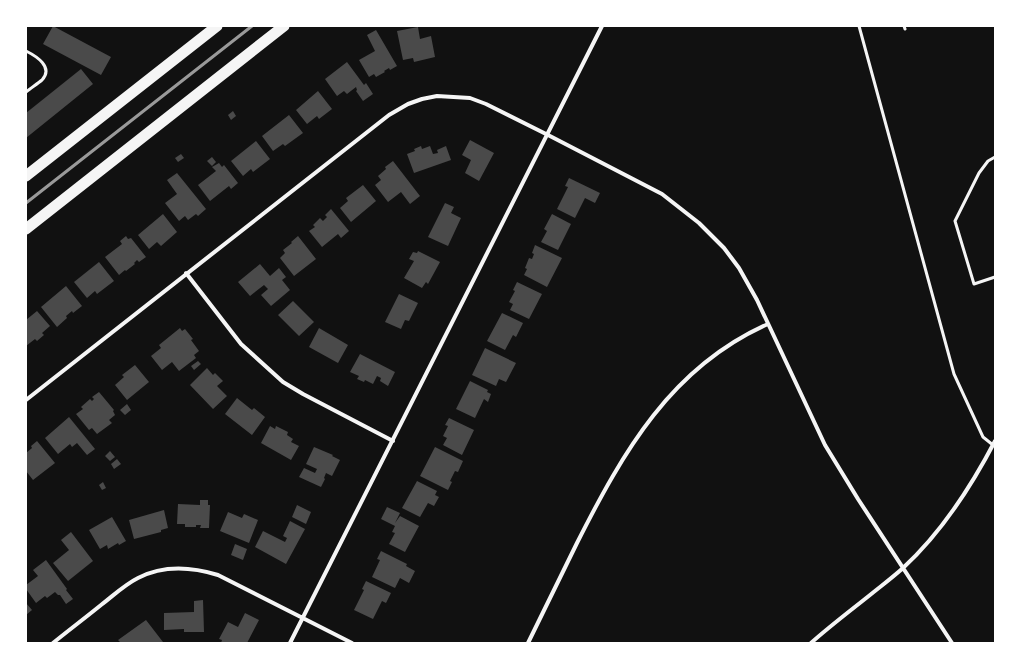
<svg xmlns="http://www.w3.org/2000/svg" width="1021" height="669" font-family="Signika,sans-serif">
  <rect width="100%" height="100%" fill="#111"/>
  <!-- building -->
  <path fill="#4a4a4a" d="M53 26 111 57 101 75 43 44Z
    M418 27 420 39 431 36 435 57 414 62 413 58 403 60 397 31Z
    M376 30 397 66 390 70 389 68 384 71 385 72 376 77 374 74 369 77 359 60 375 51 367 35Z
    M347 62 364 85 366 83 373 94 363 101 356 91 357 90 356 87 347 94 344 91 337 96 325 79Z
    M81 69 93 84 26 138V113Z
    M318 91 332 109 319 119 317 116 307 124 296 110Z
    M233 111 236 116 231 120 228 115Z
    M289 115 303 133 285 146 283 144 273 151 262 136Z
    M470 140 494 153 479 181 465 173 471 160 462 155Z
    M256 141 270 159 253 172 251 169 243 176 231 161Z
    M421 146 422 149 430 146 433 154 438 153 437 150 446 146 451 160 414 173 407 154 415 151 414 149Z
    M181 154 184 158 178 162 175 158Z
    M212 157 216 162 212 166 207 161Z
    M393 161 420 196 410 204 401 192 388 202 375 185 381 180 378 176 386 169 385 167Z
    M219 163 222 167 224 165 238 183 231 189 229 186 210 201 198 185 216 171 212 167Z
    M177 173 206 209 198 216 196 214 188 220 185 216 179 221 165 203 177 194 167 180Z
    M569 178 600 193 595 203 585 198 575 218 557 209 568 187 565 186Z
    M363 185 376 201 351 222 340 208 348 201 346 198Z
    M445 203 454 207 451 213 461 218 448 246 428 237Z
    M331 209 349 231 341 238 338 234 322 247 309 231 315 227 313 225 320 218 323 221 327 217 325 215Z
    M163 214 177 232 161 246 157 242 149 249 138 235Z
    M552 214 571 224 558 250 541 242 547 231 544 229Z
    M126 236 128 239 131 238 146 257 139 262 137 260 134 263 135 264 126 271 125 270 119 275 105 257 122 244 120 241Z
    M298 236 316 259 294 276 280 258 285 253 283 250 292 243 291 242Z
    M535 245 562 258 547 287 524 275 527 269 525 268 529 258 532 259 534 254 532 253Z
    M418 251 440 262 428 284 426 282 422 288 404 278 414 261 409 259 413 252 417 253Z
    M99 262 114 281 97 294 95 291 87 298 74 282Z
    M260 264 270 276 279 268 286 277 282 280 290 290 271 306 261 295 268 289 264 285 250 296 238 282Z
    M517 282 542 294 529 319 510 310 513 304 509 302 515 291 513 290Z
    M66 286 82 306 73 313 72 311 66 316 67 318 57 327 41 307Z
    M399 294 418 303 409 321 405 320 401 329 385 322Z
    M293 301 314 322 299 336 278 315Z
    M37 311 50 326 42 333 44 335 37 341 35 339 26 346V320Z
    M502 313 523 323 516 337 513 335 505 350 487 341Z
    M180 328 182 331 185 329 193 339 191 340 199 351 194 355 196 358 179 371 172 362 162 370 151 356 161 348 159 345Z
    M319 328 348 345 338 363 309 347Z
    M485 348 516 363 506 382 499 379 496 386 472 375Z
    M360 354 395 372 388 386 380 381 381 378 377 376 373 384 365 380 364 382 357 379 359 376 350 372Z
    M198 361 201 364 194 370 191 366Z
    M135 365 149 382 127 400 115 385 124 377 122 375Z
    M207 368 213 375 215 373 223 381 217 386 227 396 213 409 190 385Z
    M470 381 488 390 487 392 491 394 488 402 484 399 475 418 456 409Z
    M99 392 114 410 113 411 115 415 109 420 112 423 97 434 92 428 89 430 76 414 83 409 81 407 90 399 92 401 94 399 92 397Z
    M237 398 252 410 254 408 265 417 252 435 225 414Z
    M127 404 131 410 125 415 120 410Z
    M69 417 95 449 87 455 77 443 72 447 70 444 58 454 45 438Z
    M449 418 474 430 462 455 443 445 447 438 443 436 448 426 445 425Z
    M270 426 275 429 276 426 288 432 287 435 293 439 291 442 299 446 291 460 261 443Z
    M37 441 55 463 33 480 26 471V453L32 448 31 446Z
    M314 447 333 455 332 456 340 460 332 476 326 473 324 478 325 479 321 487 299 477 304 468 315 473 317 469 306 464Z
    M435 447 463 461 458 472 455 471 450 481 452 482 448 490 420 476Z
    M110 451 115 457 110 461 105 456Z
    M117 459 121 464 114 469 111 464Z
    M417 481 437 491 435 495 439 497 434 506 428 503 420 517 402 508Z
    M103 482 106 488 102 490 99 485Z
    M200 500H208V505H210L209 528H200L201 525H196V527H185V524H177L178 504 200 505Z
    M297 505 311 512 306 524 292 517Z
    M387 507 400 513 395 523 400 516 419 526 405 552 389 544 395 533 392 532 395 526 381 519Z
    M164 510 168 528 161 530V532L134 539 129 520Z
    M228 512 242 518 244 514 258 520 249 543 220 531Z
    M112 517 126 541 119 545 118 543 108 549 107 545 100 549 89 530Z
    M290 521 305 529 286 564 255 547 263 531 285 542 287 538 283 536Z
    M71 532 93 561 68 581 53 563 69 550 61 540Z
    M235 544 247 549 243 560 231 555Z
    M381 551 407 564 406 566 415 571 409 583 400 578 395 588 372 577 380 560 377 559Z
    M46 560 67 589 66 590 73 599 66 604 60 595H58L55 592 47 598 45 596 36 603 26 589V585L38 576 33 570Z
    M366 581 391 593 386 603 382 601 373 619 354 610 364 590 362 589Z
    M203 600 204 632H184V629L164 630V613L194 612V601Z
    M26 603 32 610 26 615Z
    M245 613 259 620 247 643H221L222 640 219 639 228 622 238 627Z
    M146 620 163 642 161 643H121L118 640Z"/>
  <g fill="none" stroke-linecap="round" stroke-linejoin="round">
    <!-- service -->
    <path stroke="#f5f5f5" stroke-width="3" d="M859 26 954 374 983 437 993 445
      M904 26 905 29
      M26 51C36 56 54 67 42 80 37 84 31 88 26 92
      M995 157 988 161 979 173 955 221 974 284 995 277"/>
    <!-- minor -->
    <path stroke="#f5f5f5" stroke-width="4" d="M186 273 241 344 283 382 303 394 393 441
      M26 400 389 115 408 104 422 99 437 96 470 98 486 104 548 135 662 194 699 223 724 248 739 268 757 300 825 445 858 499 952 643
      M53 643C69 630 85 618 101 605 113 596 124 585 138 578 163 565 192 567 218 575L352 643
      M290 643 602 26
      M528 643C544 610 561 576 577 543 623 452 671 367 768 324
      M811 643C830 626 850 611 870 595 881 586 892 578 903 568 941 533 971 487 995 441"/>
    <!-- motorway -->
    <path stroke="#f5f5f5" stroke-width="11" d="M26 176 217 26
      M26 229 284 26"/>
    <!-- rail -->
    <path stroke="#9a9a9a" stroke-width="3" d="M26 203 252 26"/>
  </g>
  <!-- border -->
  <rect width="1021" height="669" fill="none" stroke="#ffffff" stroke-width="54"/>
</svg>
